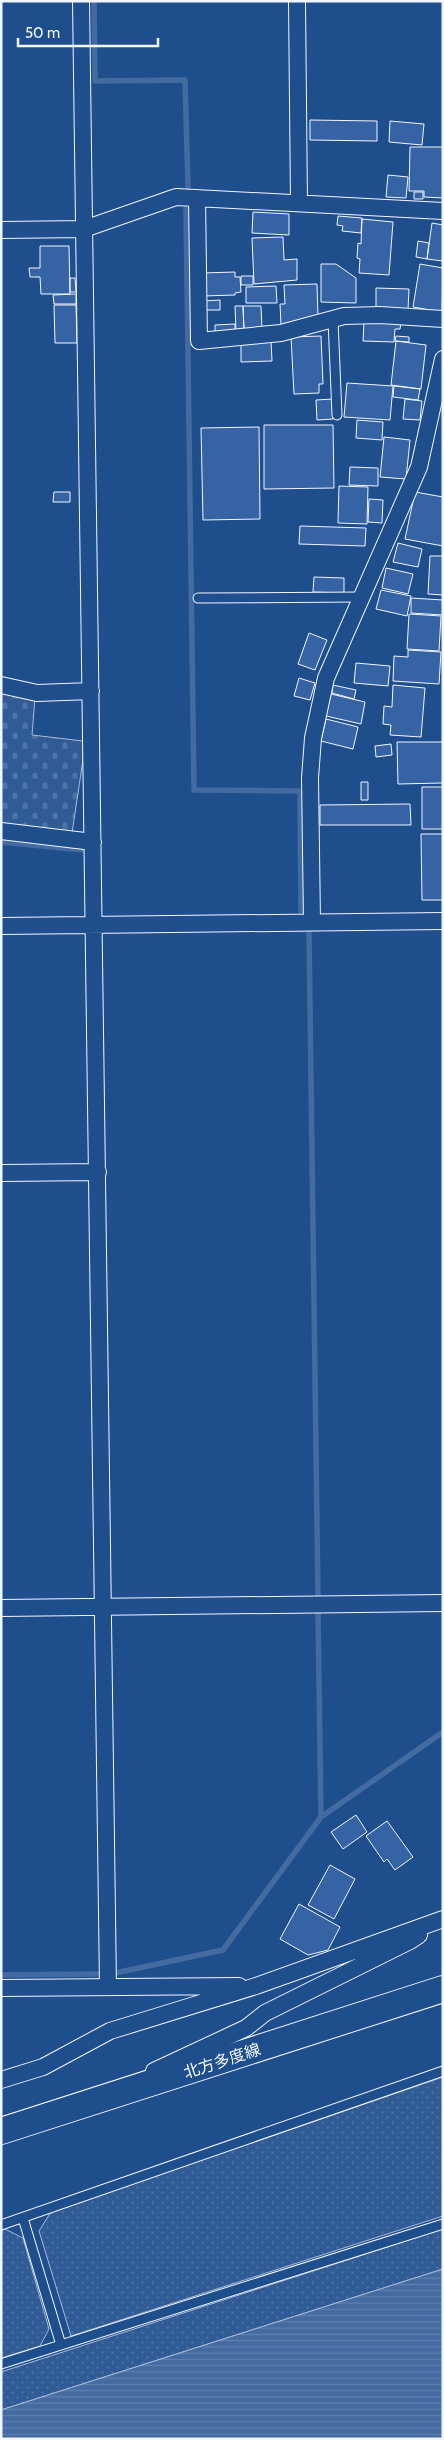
<svg xmlns="http://www.w3.org/2000/svg" width="444" height="2440" font-family="Cabin,'Noto Sans JP',sans-serif">
  <defs>
    <pattern id="grass-dots" width="8" height="8" patternUnits="userSpaceOnUse" patternTransform="scale(1.25)"><rect width="8" height="8" fill="#305b95"/><path d="M2 2h.1M6 6h.1" fill="none" stroke="#4e73a5" stroke-width="1.8" stroke-linecap="round"/></pattern>
    <pattern id="cemetery-stones" width="16" height="16" patternUnits="userSpaceOnUse" patternTransform="scale(1.25)"><rect width="16" height="16" fill="#305b95"/><path d="M2 7V4a2 2 0 0 1 4 0v3zM10 15v-3a2 2 0 0 1 4 0v3z" fill="#4e73a5"/></pattern>
    <pattern id="water-rules" width="6" height="5" patternUnits="userSpaceOnUse" patternTransform="scale(1.25)"><rect width="6" height="5" fill="#446ba0"/><path d="M0 2.5h6" fill="none" stroke="#5f81ae"/></pattern>
  </defs>
  <rect width="100%" height="100%" fill="#1f4e8c"/>
  <!-- grass -->
  <path fill="url(#grass-dots)" stroke="#a8bbd7" d="M443 2077V2216L71 2336 39 2231 51 2212Z
    M5 2229 23 2238 49 2329 40 2346 1 2358V2231Z
    M443 2229V2269L1 2410V2372Z"/>
  <!-- cemetery -->
  <path fill="url(#cemetery-stones)" stroke="#a8bbd7" d="M1 690 35 698 32 735 83 741V760L72 833 1 826Z"/>
  <!-- water -->
  <path fill="url(#water-rules)" stroke="#a8bbd7" d="M443 2269V2439H1V2410Z"/>
  <g fill="none" stroke-linecap="round" stroke-linejoin="round">
    <!-- stream -->
    <path stroke="#446ba0" stroke-width="5.5" d="M94 1 95 81 185 80 188 187
      M186 209 194 790 300 791 301 911
      M1 842 82 850
      M309 932 318 1598
      M318 1612 321 1817
      M115 1973 223 1950 321 1817 443 1732
      M1 1975 99 1974"/>
  </g>
  <!-- building -->
  <path fill="#3563a3" stroke="#f2f6ff" d="M310 120 377 121V141L310 140Z
    M390 121 424 124 422 145 389 142Z
    M410 147H443V198L424 197V191H409Z
    M388 175 408 177 406 198 386 197Z
    M414 192H423V199H414Z
    M253 212 289 214V235L252 233Z
    M338 216 362 218 361 233 342 231 343 226 337 225Z
    M362 219 393 222 389 275 359 273 360 259 357 258 358 243 361 244Z
    M432 223 443 225V261L427 259Z
    M283 237 284 260 297 259V280L254 284 252 238Z
    M418 241 429 243 427 259 416 257Z
    M40 246H69L70 294H41L40 277H30L29 268H40Z
    M321 264H336L356 278V303L321 302Z
    M420 264 443 268 442 312 413 307Z
    M235 272V277H240L241 292 235 293V295L203 296 202 273Z
    M241 276H253V285H241Z
    M70 278H75L76 292H70Z
    M317 284 318 317 281 325 280 304H285L284 285Z
    M276 286 277 303H246V287Z
    M376 288 409 289 408 310 376 309Z
    M76 294V304H54L53 295Z
    M220 300V310H203V301Z
    M54 305H76L77 343H55Z
    M235 306H243L244 331 236 332Z
    M243 306H261L262 329 244 330Z
    M364 321 401 323 400 329H395L394 342 363 341Z
    M235 324V334H215V325Z
    M321 336 323 384H319V393L294 394 291 337Z
    M396 336 409 337V342L395 341Z
    M271 341 272 361 241 362V342Z
    M396 341 426 345 421 389 391 385Z
    M347 383 393 386 390 420 344 417Z
    M394 386 420 389 418 400 393 397Z
    M333 399V419L317 420 316 400Z
    M405 399 422 401 420 420 403 419Z
    M357 420 383 422 382 440 356 438Z
    M264 425H333L334 488 264 489Z
    M259 427 260 519 203 520 201 428Z
    M384 437 410 440 406 479 380 477Z
    M350 467 378 468V486L349 485Z
    M339 486 368 487 367 524 338 523Z
    M54 492H70V502H53Z
    M415 492 443 497V546L405 539Z
    M369 499 383 500 382 523 368 522Z
    M300 526 366 528 365 546 299 544Z
    M398 543 422 549 418 567 393 562Z
    M430 556H443V595L428 594Z
    M386 568 413 574 408 594 382 588Z
    M314 577 344 578V593L313 592Z
    M381 590 411 596 407 616 376 609Z
    M411 598 443 600V615L411 613Z
    M409 614 441 616 439 651 407 649Z
    M309 633 327 640 315 670 298 664Z
    M408 650 441 652 439 684 393 681 394 656 408 657Z
    M356 663 390 666 388 686 354 683Z
    M299 678 315 683 310 700 294 696Z
    M333 685 356 690 354 699 332 693Z
    M393 685 425 688 421 737 390 735 391 725 383 724 384 706 392 707Z
    M331 694 365 702 361 724 326 716Z
    M326 719 358 727 353 749 321 741Z
    M397 742H443V783L398 784Z
    M391 744 392 755 376 757 375 746Z
    M361 782H368V800H361Z
    M422 787H443V829H422Z
    M410 804 411 825H320V805Z
    M421 834H443V900H422Z
    M356 1815 367 1832 343 1849 331 1832Z
    M387 1821 413 1857 395 1870 387 1859 384 1862 366 1836Z
    M330 1865 355 1879 334 1919 308 1905Z
    M299 1904 340 1927 328 1950 308 1955 280 1939Z"/>
  <g fill="none" stroke-linecap="round" stroke-linejoin="round">
    <!-- lane casing -->
    <g stroke="#f2f6ff" stroke-width="11">
      <path id="lane" d="M333 320 337 415
        M198 598 360 597
        M23 2218 61 2345
        M1 2225 443 2071
        M1 2364 443 2224"/>
    </g>
    <!-- street casing -->
    <g stroke="#f2f6ff" stroke-width="18">
      <path id="street" d="M81 1 108 1987
        M297 1 299 203
        M197 198 199 341 281 333 344 316 380 315 443 319
        M1 230 84 229 176 197 443 211
        M1 685 37 693 91 691
        M1 831 93 842
        M312 922 310 778 313 738 326 678 419 467 443 359
        M1 926 443 921
        M1 1173 98 1172
        M1 1608 443 1603
        M1 1988 239 1986
        M154 2071 246 2028 265 2013 410 1941 419 1935
        M1 2080 43 2067 110 2031 256 1986 443 1919"/>
    </g>
    <!-- primary casing -->
    <g stroke="#f2f6ff" stroke-width="28">
      <path id="primary" d="M1 2131 443 1989"/>
    </g>
    <!-- lane -->
    <use href="#lane" stroke="#1f4e8c" stroke-width="9"/>
    <!-- street -->
    <use href="#street" stroke="#1f4e8c" stroke-width="16"/>
    <!-- primary -->
    <use href="#primary" stroke="#1f4e8c" stroke-width="26"/>
  </g>
  <g text-anchor="middle" dominant-baseline="central" stroke-width="4" stroke-linejoin="round" paint-order="stroke">
    <!-- street labels -->
    <g font-size="16" fill="#f2f6ff" stroke="#1f4e8c">
      <text transform="translate(222 2061) rotate(-18)">北方多度線</text>
    </g>
  </g>
  <!-- border -->
  <rect width="444" height="2440" fill="none" stroke="#f2f6ff" stroke-width="5"/>
  <!-- scale -->
  <path d="M18 38v8h140v-8" fill="none" stroke="#f2f6ff" stroke-width="2.5"/>
  <text x="25" y="38" font-size="15" fill="#f2f6ff" stroke="#1f4e8c" stroke-width="4" paint-order="stroke">50 m</text>
</svg>
